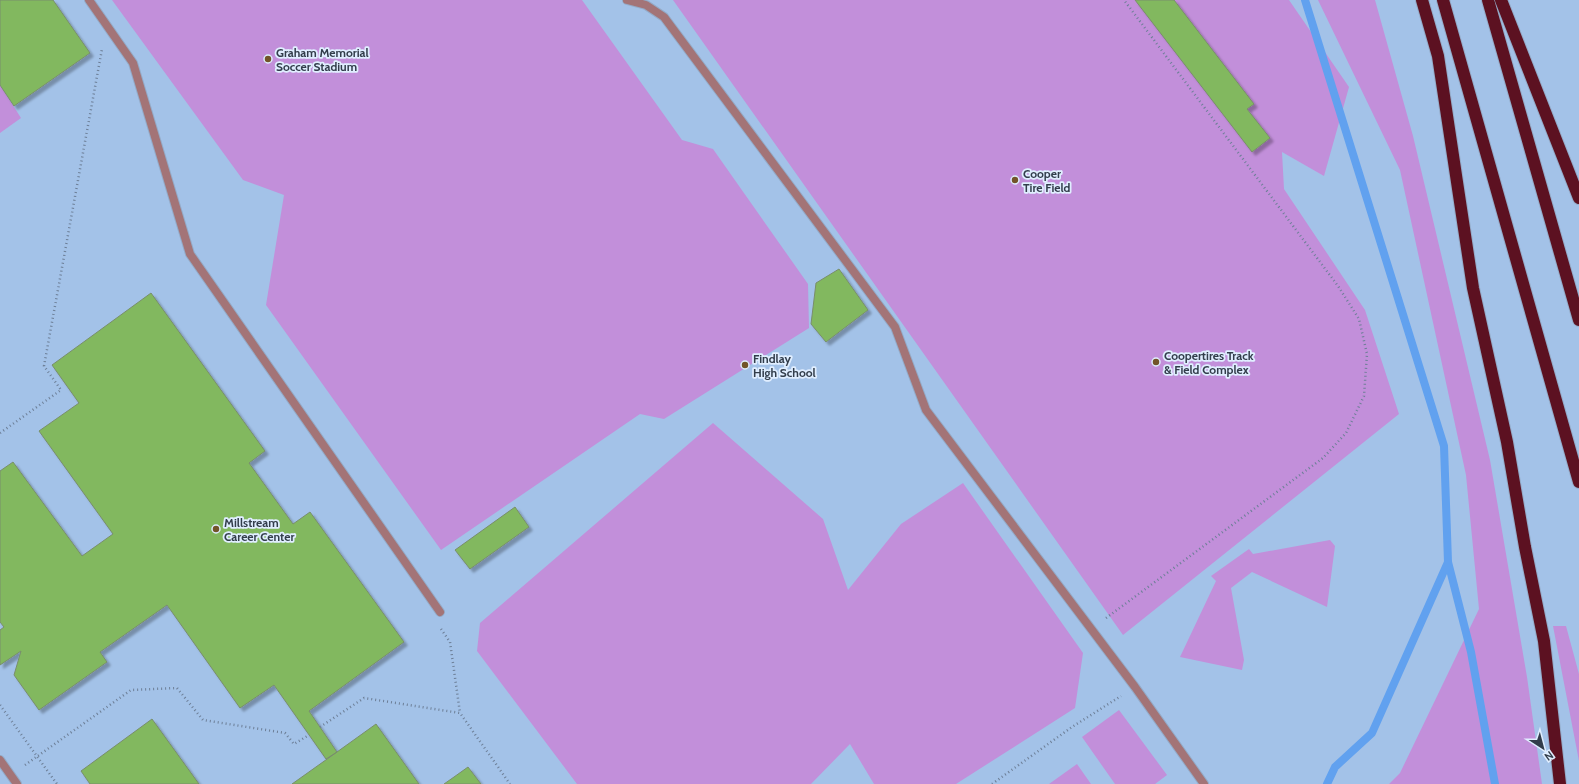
<svg xmlns="http://www.w3.org/2000/svg" width="1579" height="784" font-family="Cabin,sans-serif">
  <defs>
    <filter id="shadow"><feDropShadow dx="3.5" dy="3.5" stdDeviation="1" flood-color="#0004"/></filter>
  </defs>
  <rect width="100%" height="100%" fill="#b3cef0"/>
  <!-- built -->
  <path fill="#a3c2e8" d="M0 0H1579V784H0Z"/>
  <!-- green -->
  <path fill="#c28fda" d="M112 0H582L682 140 713 149 808 284 809 328 664 419 640 414 441 550 266 305 284 195 243 180Z
    M673 0H1289L1349 87 1324 176 1282 152 1284 189 1365 310 1399 414 1123 635Z
    M1318 0H1375L1413 136 1490 460 1527 677 1542 784H1389L1400 773 1479 609 1466 475 1400 170Z
    M0 85 21 118 0 133Z
    M713 423 823 519 848 590 901 524 963 483 1083 653 1075 708 956 784H874L850 744 811 784H577L477 651 480 623Z
    M1330 540 1335 546 1327 607 1252 572 1231 588 1244 660 1242 670 1180 657 1216 581 1211 576 1249 549 1253 554Z
    M1553 626H1566L1579 674V761Z
    M1119 710 1167 775 1155 784H1115L1082 737Z
    M1077 764 1091 784H1049Z"/>
  <g fill="none" stroke-linecap="round" stroke-linejoin="round">
    <!-- stream -->
    <path stroke="#61a1ef" stroke-width="8" d="M1305 0 1444 446 1448 562 1372 733 1335 767 1327 784
      M1448 562 1471 652 1495 784"/>
  </g>
  <!-- building -->
  <path fill="#82b85e" stroke="#798e6c" filter="url(#shadow)" d="M0 0H53L90 53 14 106 0 85Z
    M1135 0H1174L1254 104 1247 109 1270 138 1252 152Z
    M839 269 868 310 826 342 811 324 816 283Z
    M151 293 265 451 249 463 293 524 310 512 404 642 309 711 337 752 326 759 274 685 240 708 167 605 100 652 107 662 39 710 14 675 21 651 0 665V630L4 627 0 622V471L13 462 82 556 113 534 39 431 79 403 52 365Z
    M515 507 529 527 470 569 455 550Z
    M152 719 199 784H90L81 771Z
    M376 724 419 784H292L337 752Z
    M468 767 481 784H444L454 777Z"/>
  <g fill="none" stroke-linecap="round" stroke-linejoin="round">
    <!-- service casing -->
    <g stroke="#94abc8" stroke-width="10">
      <path id="service" d="M89 0 133 63 190 254 440 612
        M627 0 646 5 664 17 895 327 926 410 1135 687 1204 784
        M0 760 17 784"/>
    </g>
    <!-- motorway casing -->
    <g stroke="#94abc8" stroke-width="14">
      <path id="motorway" d="M1422 0 1438 56 1473 288 1507 442 1525 547 1544 641 1560 784
        M1443 0 1579 482
        M1488 0 1579 320
        M1501 0 1579 198"/>
    </g>
    <!-- path -->
    <path stroke="#6d7f97" stroke-width="2.5" stroke-dasharray="1 3" stroke-linecap="butt" d="M0 433 61 390 44 366 102 49
      M1106 618 1323 458 1346 433 1364 396 1367 354 1359 319 1338 286 1124 0
      M441 629 450 642 460 713
      M0 705 57 784
      M320 727 364 698 460 713 510 784
      M25 765 131 690 177 688 203 720 285 733 294 744 309 735
      M992 784 1072 727 1121 696"/>
    <!-- service -->
    <use href="#service" stroke="#a37477" stroke-width="8"/>
    <!-- motorway -->
    <use href="#motorway" stroke="#5c1121" stroke-width="12"/>
  </g>
  <!-- markers -->
  <g fill="#725429" stroke="#e0eeff" stroke-width="1.5">
    <circle cx="268" cy="59" r="4"/>
    <circle cx="1015" cy="180" r="4"/>
    <circle cx="1156" cy="362" r="4"/>
    <circle cx="745" cy="365" r="4"/>
    <circle cx="216" cy="529" r="4"/>
  </g>
  <g text-anchor="middle" dominant-baseline="central" stroke-width="3.5" stroke-linejoin="round" paint-order="stroke">
    <!-- poi labels -->
    <g font-size="12" font-weight="bold" fill="#323d4b" stroke="#e0eeff" text-anchor="start">
      <text x="276" y="52">Graham Memorial<tspan x="276" dy="14">Soccer Stadium</tspan></text>
      <text x="1023" y="173">Cooper<tspan x="1023" dy="14">Tire Field</tspan></text>
      <text x="1164" y="355">Coopertires Track<tspan x="1164" dy="14">&amp; Field Complex</tspan></text>
      <text x="753" y="358">Findlay<tspan x="753" dy="14">High School</tspan></text>
      <text x="224" y="522">Millstream<tspan x="224" dy="14">Career Center</tspan></text>
    </g>
  </g>
  <!-- north arrow -->
  <g transform="translate(1543 748) rotate(144)" stroke="#e0eeff" stroke-width="3" paint-order="stroke">
  <path d="M0-3L7 15L0 10L-7 15Z" fill="#323d4b"/>
  <text y="-6" font-size="11" font-weight="bold" text-anchor="middle" fill="#323d4b">N</text>
  </g>
</svg>
